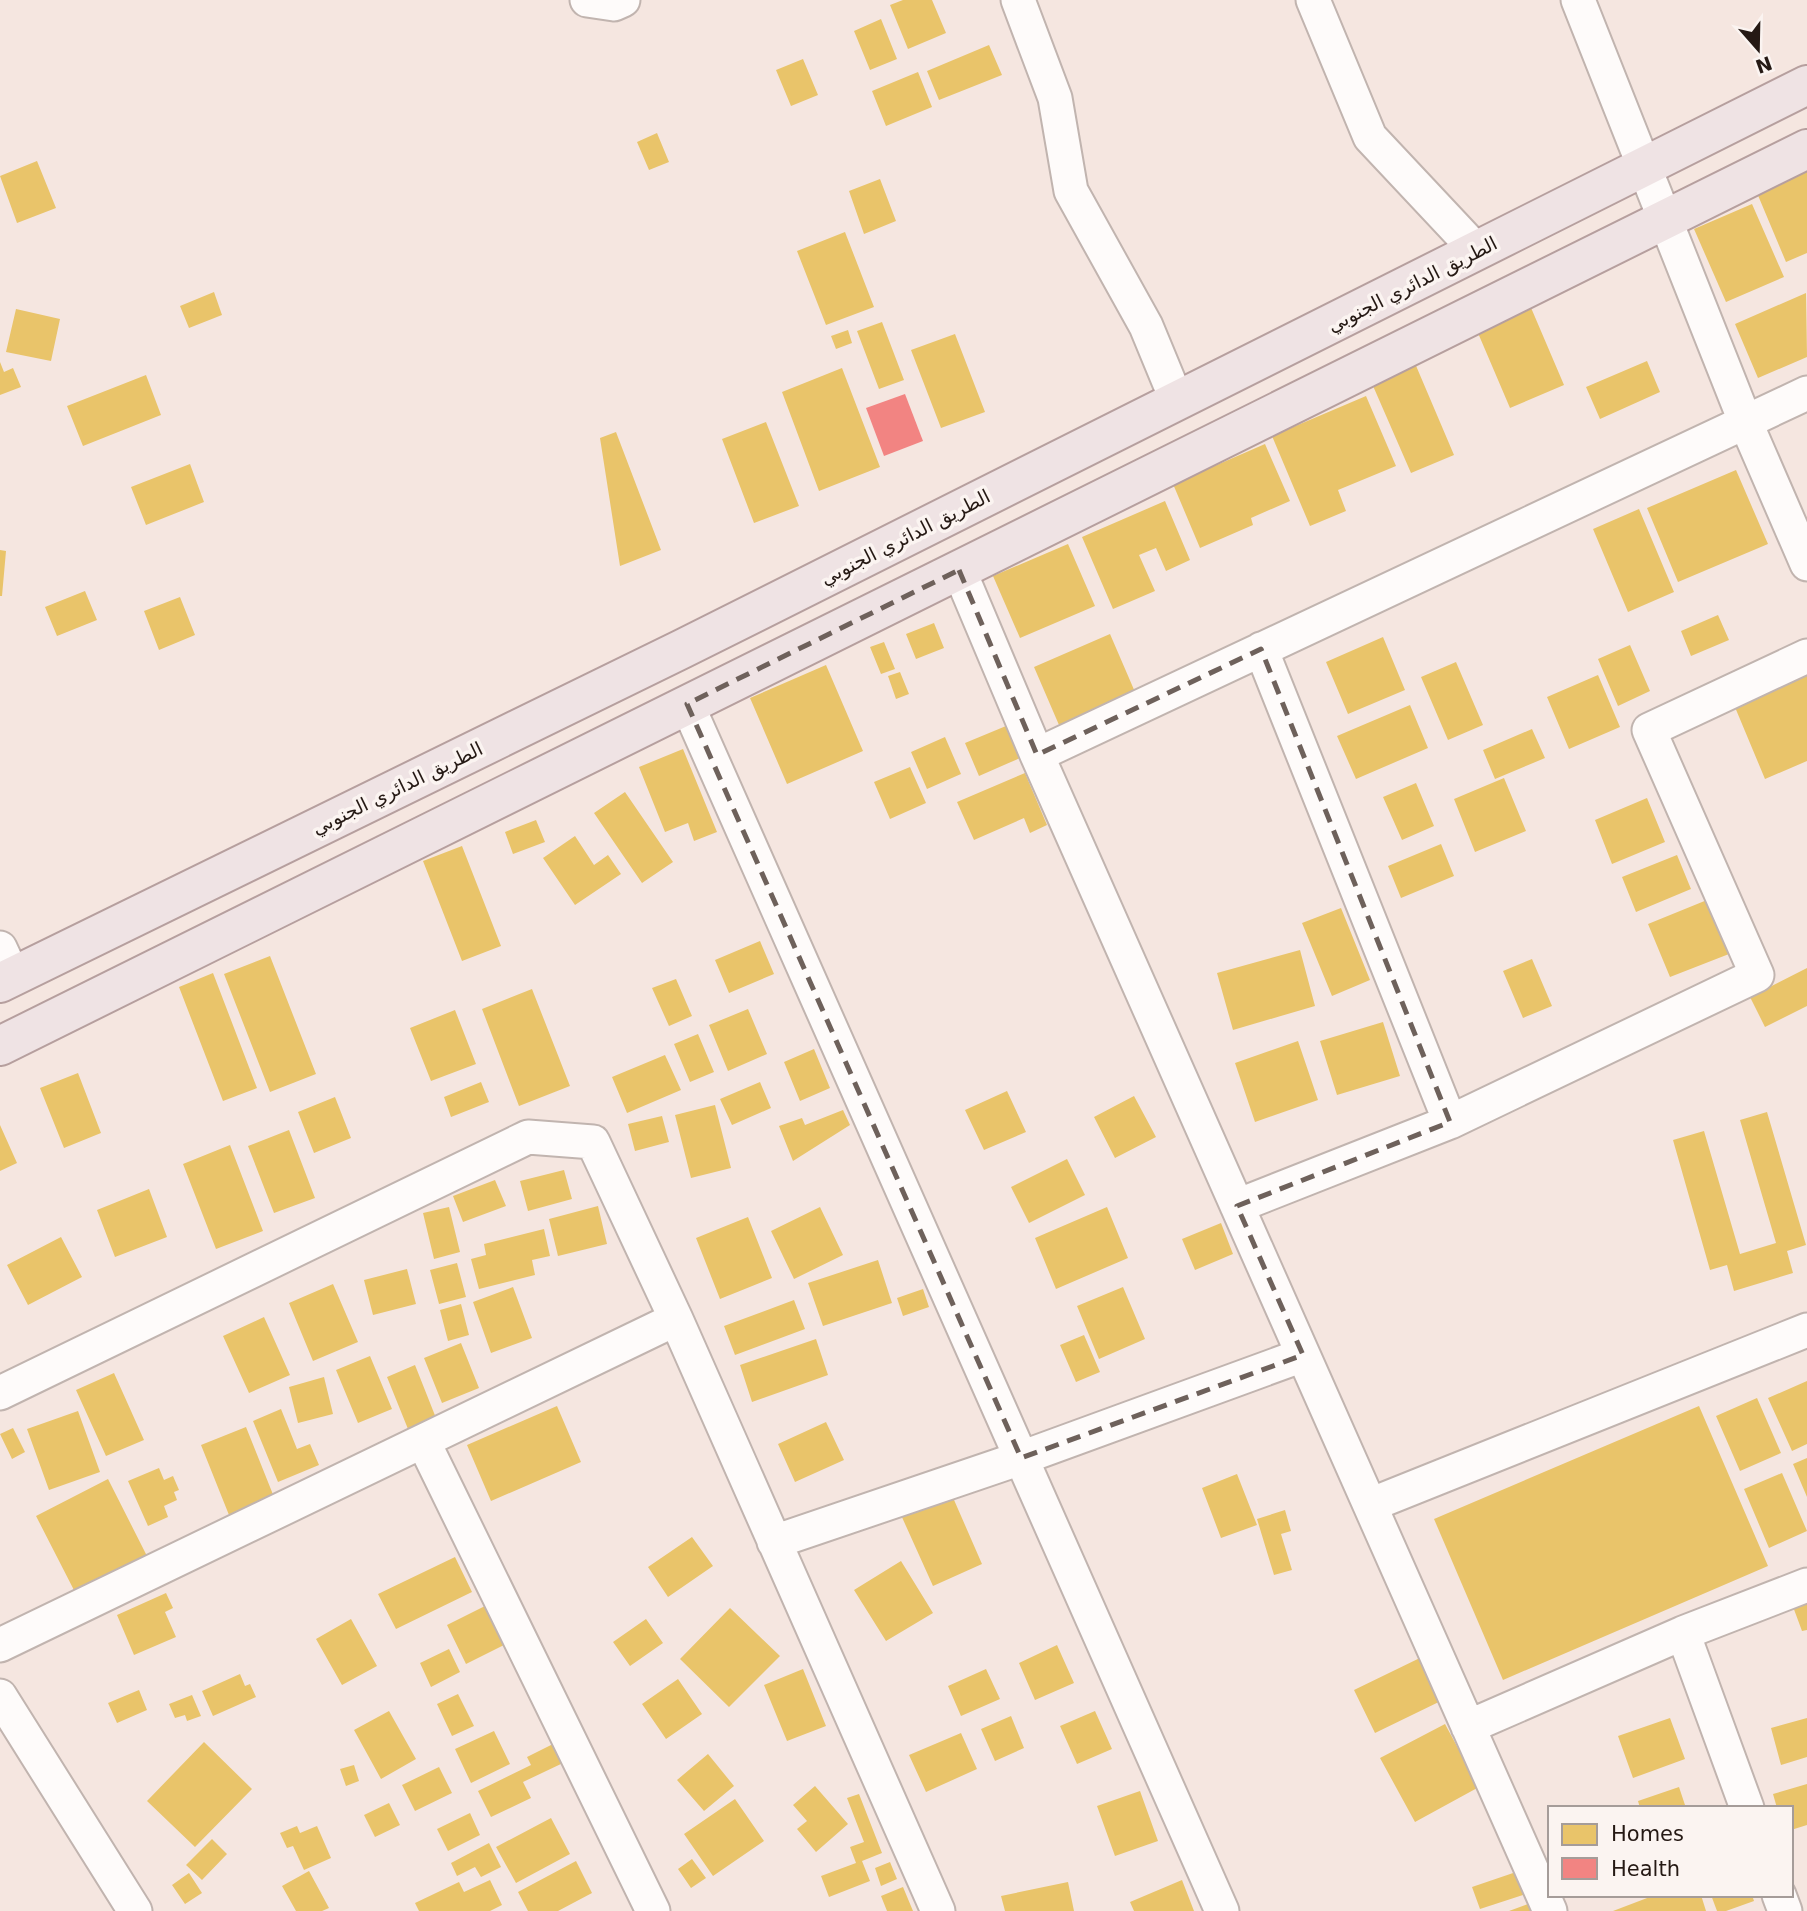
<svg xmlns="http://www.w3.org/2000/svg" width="1807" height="1911" font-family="'DejaVu Sans','Noto Sans Arabic',sans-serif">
  <rect width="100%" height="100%" fill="#f5e6e0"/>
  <!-- homes -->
  <path fill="#e9c46a" d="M903 0H932L946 33 908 49 890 5Z
    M881 19 897 59 870 70 854 31Z
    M989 45 1002 75 939 100 927 71Z
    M803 59 818 95 791 106 776 70Z
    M918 72 932 107 886 126 872 91Z
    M657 133 669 162 649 170 637 142Z
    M37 161 56 208 17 223 0 176Z
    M1807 171V253L1786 262 1757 193Z
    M880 179 896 221 864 234 849 191Z
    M1752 204 1784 277 1726 302 1694 229Z
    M845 232 874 307 826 325 797 251Z
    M214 292 222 315 189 328 180 306Z
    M1806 293 1807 357 1758 378 1735 324Z
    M1529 303 1564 385 1510 408 1475 326Z
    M16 309 60 319 51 361 6 352Z
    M882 322 904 380 879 389 857 331Z
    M848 330 852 343 836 349 831 336Z
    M955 334 985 412 941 428 911 350Z
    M1414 361 1454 455 1411 473 1370 379Z
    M1647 361 1660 392 1600 419 1586 387Z
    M0 362 4 372 13 368 21 387 0 395Z
    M842 368 880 467 819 491 782 392Z
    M146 375 161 415 83 446 67 406Z
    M1366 396 1396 466 1338 490 1346 511 1310 526 1272 436Z
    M766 422 799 506 754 523 722 439Z
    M616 432 661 550 620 566 600 438Z
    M1265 444 1290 501 1251 518 1253 525 1200 548 1173 484Z
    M190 464 204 502 146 525 131 487Z
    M1736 470 1768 544 1678 582 1647 508Z
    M1165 501 1190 560 1166 571 1156 548 1139 555 1155 591 1113 609 1082 537Z
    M1639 509 1674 592 1628 612 1593 529Z
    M1068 544 1095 606 1020 638 993 576Z
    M0 550 6 551 2 596H0Z
    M85 591 97 620 57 636 45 607Z
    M180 597 195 635 159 650 144 611Z
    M1718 615 1729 640 1691 656 1681 631Z
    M934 623 944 648 916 659 906 634Z
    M1110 634 1135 692 1059 725 1034 667Z
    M1383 637 1405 690 1348 714 1326 662Z
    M884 642 895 669 881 674 870 647Z
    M1630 645 1650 691 1618 706 1598 659Z
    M1456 662 1483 725 1448 740 1421 677Z
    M826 665 863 751 787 784 750 698Z
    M1807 668V761L1765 779 1732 700Z
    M900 672 909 694 896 699 888 676Z
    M1598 675 1620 727 1569 749 1547 697Z
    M1410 705 1428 748 1356 779 1337 736Z
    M1006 726 1020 758 979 776 965 743Z
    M1532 729 1545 758 1495 779 1483 750Z
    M945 737 961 774 927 789 911 752Z
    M683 749 717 832 694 841 688 823 665 832 639 767Z
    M910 767 926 803 890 819 874 782Z
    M1025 773 1047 825 1030 833 1024 818 974 840 957 802Z
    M1504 778 1526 831 1475 852 1454 799Z
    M1416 783 1434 826 1402 840 1383 797Z
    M625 792 673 862 642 883 594 813Z
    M1647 798 1665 842 1612 864 1595 820Z
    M536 820 545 842 513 854 505 832Z
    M575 836 594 865 608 855 621 874 575 905 543 858Z
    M1441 844 1454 876 1401 898 1388 866Z
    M462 846 501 946 462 961 423 861Z
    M1677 855 1691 889 1636 912 1622 877Z
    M1707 900 1729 954 1670 977 1648 924Z
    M1341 908 1370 980 1332 996 1302 923Z
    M760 941 774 974 729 993 715 960Z
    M1300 950 1315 1006 1233 1030 1217 973Z
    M270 956 316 1074 270 1092 224 974Z
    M1532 959 1552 1006 1523 1018 1503 971Z
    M1807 968V1006L1765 1027 1750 997Z
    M213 973 257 1088 223 1101 179 987Z
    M676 979 692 1016 669 1026 652 988Z
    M532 989 570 1086 519 1106 482 1009Z
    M748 1009 767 1054 728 1071 709 1025Z
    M455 1010 476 1064 431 1081 410 1028Z
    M1383 1022 1400 1076 1337 1095 1320 1041Z
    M698 1034 714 1072 690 1082 674 1044Z
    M1298 1041 1318 1100 1255 1122 1235 1063Z
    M814 1049 830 1088 800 1101 784 1062Z
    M665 1055 681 1090 627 1113 612 1077Z
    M78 1073 101 1133 64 1148 40 1088Z
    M481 1082 489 1102 451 1117 444 1097Z
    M760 1082 771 1108 732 1125 720 1099Z
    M1007 1091 1026 1132 984 1150 965 1110Z
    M1134 1096 1156 1137 1115 1158 1094 1117Z
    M335 1097 351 1138 314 1153 298 1112Z
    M715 1105 731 1168 691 1178 675 1115Z
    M843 1110 850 1125 793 1161 779 1126 802 1118 805 1125Z
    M1767 1112 1806 1245 1787 1251 1793 1273 1734 1291 1727 1265 1710 1270 1673 1140 1704 1131 1740 1254 1776 1243 1740 1120Z
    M662 1116 669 1142 635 1151 628 1124Z
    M0 1125 17 1163 0 1171Z
    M289 1130 315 1198 274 1213 248 1146Z
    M230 1145 263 1231 216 1249 183 1164Z
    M1067 1159 1085 1195 1029 1223 1011 1187Z
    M564 1170 572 1199 528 1211 520 1181Z
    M495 1180 506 1206 463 1222 453 1196Z
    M149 1189 167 1237 115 1257 97 1210Z
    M598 1206 607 1244 558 1256 549 1219Z
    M449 1207 460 1252 434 1259 423 1213Z
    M820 1207 843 1255 794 1279 771 1231Z
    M1107 1207 1128 1258 1056 1289 1035 1238Z
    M748 1217 772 1278 720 1299 696 1238Z
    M1221 1223 1233 1254 1195 1270 1182 1239Z
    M544 1229 550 1256 532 1260 535 1275 479 1289 471 1259 486 1255 484 1244Z
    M61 1237 82 1277 28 1305 7 1265Z
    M878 1260 892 1303 823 1326 808 1283Z
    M457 1263 466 1297 439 1304 430 1270Z
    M407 1269 416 1304 373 1315 364 1280Z
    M333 1284 358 1342 313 1361 289 1303Z
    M513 1287 532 1338 491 1353 473 1302Z
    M1123 1287 1145 1339 1099 1359 1077 1306Z
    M923 1289 929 1307 903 1316 897 1298Z
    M794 1300 805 1329 735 1355 724 1326Z
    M461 1304 469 1335 448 1341 440 1310Z
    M264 1317 290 1375 249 1393 223 1336Z
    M1084 1335 1100 1372 1076 1382 1060 1345Z
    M816 1339 828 1375 752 1402 740 1365Z
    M461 1343 479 1388 442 1403 424 1358Z
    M370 1356 392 1409 358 1423 336 1370Z
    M415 1365 436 1418 408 1429 387 1377Z
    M114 1373 144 1440 106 1456 76 1390Z
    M324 1377 333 1414 298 1423 289 1387Z
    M1807 1381V1444L1792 1451 1768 1398Z
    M1757 1398 1781 1453 1740 1471 1716 1416Z
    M557 1406 581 1462 491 1501 467 1445Z
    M1699 1406 1768 1566 1503 1680 1434 1519Z
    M281 1409 297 1449 310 1444 319 1465 278 1482 253 1421Z
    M78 1411 100 1472 49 1490 27 1429Z
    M826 1422 844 1460 795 1482 778 1444Z
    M246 1427 274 1497 229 1515 201 1445Z
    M13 1428 25 1452 12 1459 0 1434Z
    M1807 1458V1497L1793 1464Z
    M159 1468 164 1480 173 1476 179 1490 174 1492 177 1500 164 1506 168 1517 148 1526 128 1481Z
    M1782 1473 1807 1531 1769 1548 1744 1489Z
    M1237 1474 1257 1525 1221 1538 1202 1488Z
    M108 1479 149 1560 77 1596 36 1516Z
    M951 1493 982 1564 933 1586 901 1515Z
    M1285 1510 1291 1531 1281 1534 1292 1570 1274 1575 1257 1519Z
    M692 1537 713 1566 668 1597 648 1567Z
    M455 1557 472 1592 396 1629 378 1594Z
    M901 1561 933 1613 886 1641 854 1590Z
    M166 1593 173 1608 165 1612 176 1637 134 1655 117 1615Z
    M1807 1599V1630L1802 1631 1792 1604Z
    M487 1605 506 1644 466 1664 447 1625Z
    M730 1608 780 1656 729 1707 680 1659Z
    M351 1619 377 1666 342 1685 316 1639Z
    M646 1619 663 1643 630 1666 613 1642Z
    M1057 1645 1074 1683 1035 1700 1019 1663Z
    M449 1649 460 1672 431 1687 420 1663Z
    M1426 1655 1447 1698 1375 1733 1354 1690Z
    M803 1669 826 1726 787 1741 764 1685Z
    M986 1669 1000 1699 961 1716 948 1686Z
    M240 1674 245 1686 250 1684 256 1697 213 1716 202 1691Z
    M678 1679 702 1714 666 1739 642 1704Z
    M139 1690 147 1710 117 1723 108 1703Z
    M458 1694 474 1726 452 1736 437 1704Z
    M192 1695 201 1716 187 1721 185 1715 175 1718 169 1704Z
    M389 1711 416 1759 381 1779 354 1730Z
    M1095 1711 1112 1749 1077 1764 1060 1726Z
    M1011 1716 1024 1748 995 1761 981 1729Z
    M1670 1718 1685 1759 1633 1778 1618 1736Z
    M1807 1718V1757L1781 1765 1771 1728Z
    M1445 1724 1479 1787 1415 1822 1380 1758Z
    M494 1731 510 1764 471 1783 455 1749Z
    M961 1733 977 1769 926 1792 909 1755Z
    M204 1742 252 1789 195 1847 147 1801Z
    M553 1744 563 1763 523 1782 531 1798 491 1817 478 1791 531 1765 527 1757Z
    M708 1754 734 1786 704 1811 677 1780Z
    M354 1765 359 1781 346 1786 340 1769Z
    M439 1767 452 1793 415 1811 402 1785Z
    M1807 1784V1825L1791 1830V1808H1777L1773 1794Z
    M815 1786 848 1824 816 1852 797 1829 807 1821 793 1805Z
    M1679 1787 1686 1808H1640L1638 1801Z
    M1140 1791 1158 1841 1115 1856 1097 1806Z
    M859 1794 882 1853 862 1861 870 1881 829 1897 821 1876 856 1863 850 1847 864 1842 847 1798Z
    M735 1799 764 1841 713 1876 684 1834Z
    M389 1803 400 1825 375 1837 364 1815Z
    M470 1813 480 1835 448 1851 437 1829Z
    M551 1818 570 1854 516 1883 496 1847Z
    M297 1826 300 1833 317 1826 331 1858 304 1870 293 1846 287 1848 280 1833Z
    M212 1839 227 1854 202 1880 186 1865Z
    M489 1843 501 1867 481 1877 475 1867 457 1876 451 1863Z
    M692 1859 706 1878 691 1888 678 1869Z
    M576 1861 592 1893 558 1911H528L518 1892Z
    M890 1862 897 1879 881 1886 875 1868Z
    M309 1871 329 1908 322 1911H296L282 1886Z
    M1519 1871 1526 1894 1480 1909 1472 1887Z
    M189 1873 202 1893 185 1904 172 1885Z
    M490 1880 502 1905 490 1911H419L415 1903 459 1882 464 1892Z
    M1182 1880 1194 1911H1134L1130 1902Z
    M1068 1882 1074 1911H1005L1001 1896Z
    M903 1887 913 1911H887L881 1896Z
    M1655 1895H1701L1706 1911H1613Z
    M1711 1895H1752L1754 1901 1726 1911H1717Z
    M1533 1902 1536 1911H1509Z"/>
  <!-- health -->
  <path fill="#f28482" d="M905 394 923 441 884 456 866 408Z"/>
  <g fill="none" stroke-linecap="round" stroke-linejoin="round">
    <!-- minor casing -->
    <g stroke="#c1b4af" stroke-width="37">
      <path id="minor" d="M587 0 614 4 623 0
        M1018 0 1055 98 1071 191 1146 326 1177 401
        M1313 0 1370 137 1477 251
        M1578 0 1745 421 1807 564
        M959 570 1037 755 1550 1911
        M687 704 1222 1911
        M1037 755 1807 393
        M0 948 13 976
        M1450 1122 1757 975 1649 730 1807 656
        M1237 1206 1450 1122 1261 649
        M0 1393 528 1137 593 1142 676 1319 938 1911
        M423 1441 653 1911
        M1370 1505 1807 1330
        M774 1542 1021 1458 1303 1355
        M0 1645 676 1319
        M0 1696 135 1911
        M1468 1727 1683 1633
        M1747 1808 1683 1633 1807 1585
        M1779 1895 1785 1911"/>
    </g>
    <!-- major casing -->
    <g stroke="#b69f9e" stroke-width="42">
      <path id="major" d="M0 983 682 649 1807 85
        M0 1046 1807 149"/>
    </g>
    <!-- minor -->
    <use href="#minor" stroke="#fefbfa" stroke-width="33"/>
    <!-- major -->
    <use href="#major" stroke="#efe3e4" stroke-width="38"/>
  </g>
  <!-- marked area -->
  <path fill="none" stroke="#6e615b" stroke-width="5" stroke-dasharray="14 9" stroke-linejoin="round" d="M959 570 1037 755 1261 649 1450 1122 1237 1206 1303 1355 1021 1458 687 704Z"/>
  <g text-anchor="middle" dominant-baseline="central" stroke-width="7" stroke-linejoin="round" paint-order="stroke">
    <!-- street labels -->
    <g font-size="19" fill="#251914" stroke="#fbf4f1">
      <text transform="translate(1412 284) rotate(-27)">الطريق الدائري الجنوبي</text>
      <text transform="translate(905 537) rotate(-27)">الطريق الدائري الجنوبي</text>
      <text transform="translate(397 788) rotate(-26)">الطريق الدائري الجنوبي</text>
    </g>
  </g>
  <!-- legend -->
  <rect x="1548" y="1806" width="245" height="91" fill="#fbf4f1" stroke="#a59c99" stroke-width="2"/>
  <rect x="1562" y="1824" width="35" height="21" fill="#e9c46a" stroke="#a59c99" stroke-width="2"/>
  <text x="1611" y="1841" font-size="21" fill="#251914">Homes</text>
  <rect x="1562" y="1858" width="35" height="21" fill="#f28482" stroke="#a59c99" stroke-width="2"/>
  <text x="1611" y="1876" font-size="21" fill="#251914">Health</text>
  <!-- north arrow -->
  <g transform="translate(1758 49) rotate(160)" stroke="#fbf4f1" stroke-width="5" paint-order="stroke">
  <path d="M0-5L12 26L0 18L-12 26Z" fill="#251914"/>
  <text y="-10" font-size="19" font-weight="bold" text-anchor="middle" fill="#251914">N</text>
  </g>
</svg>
